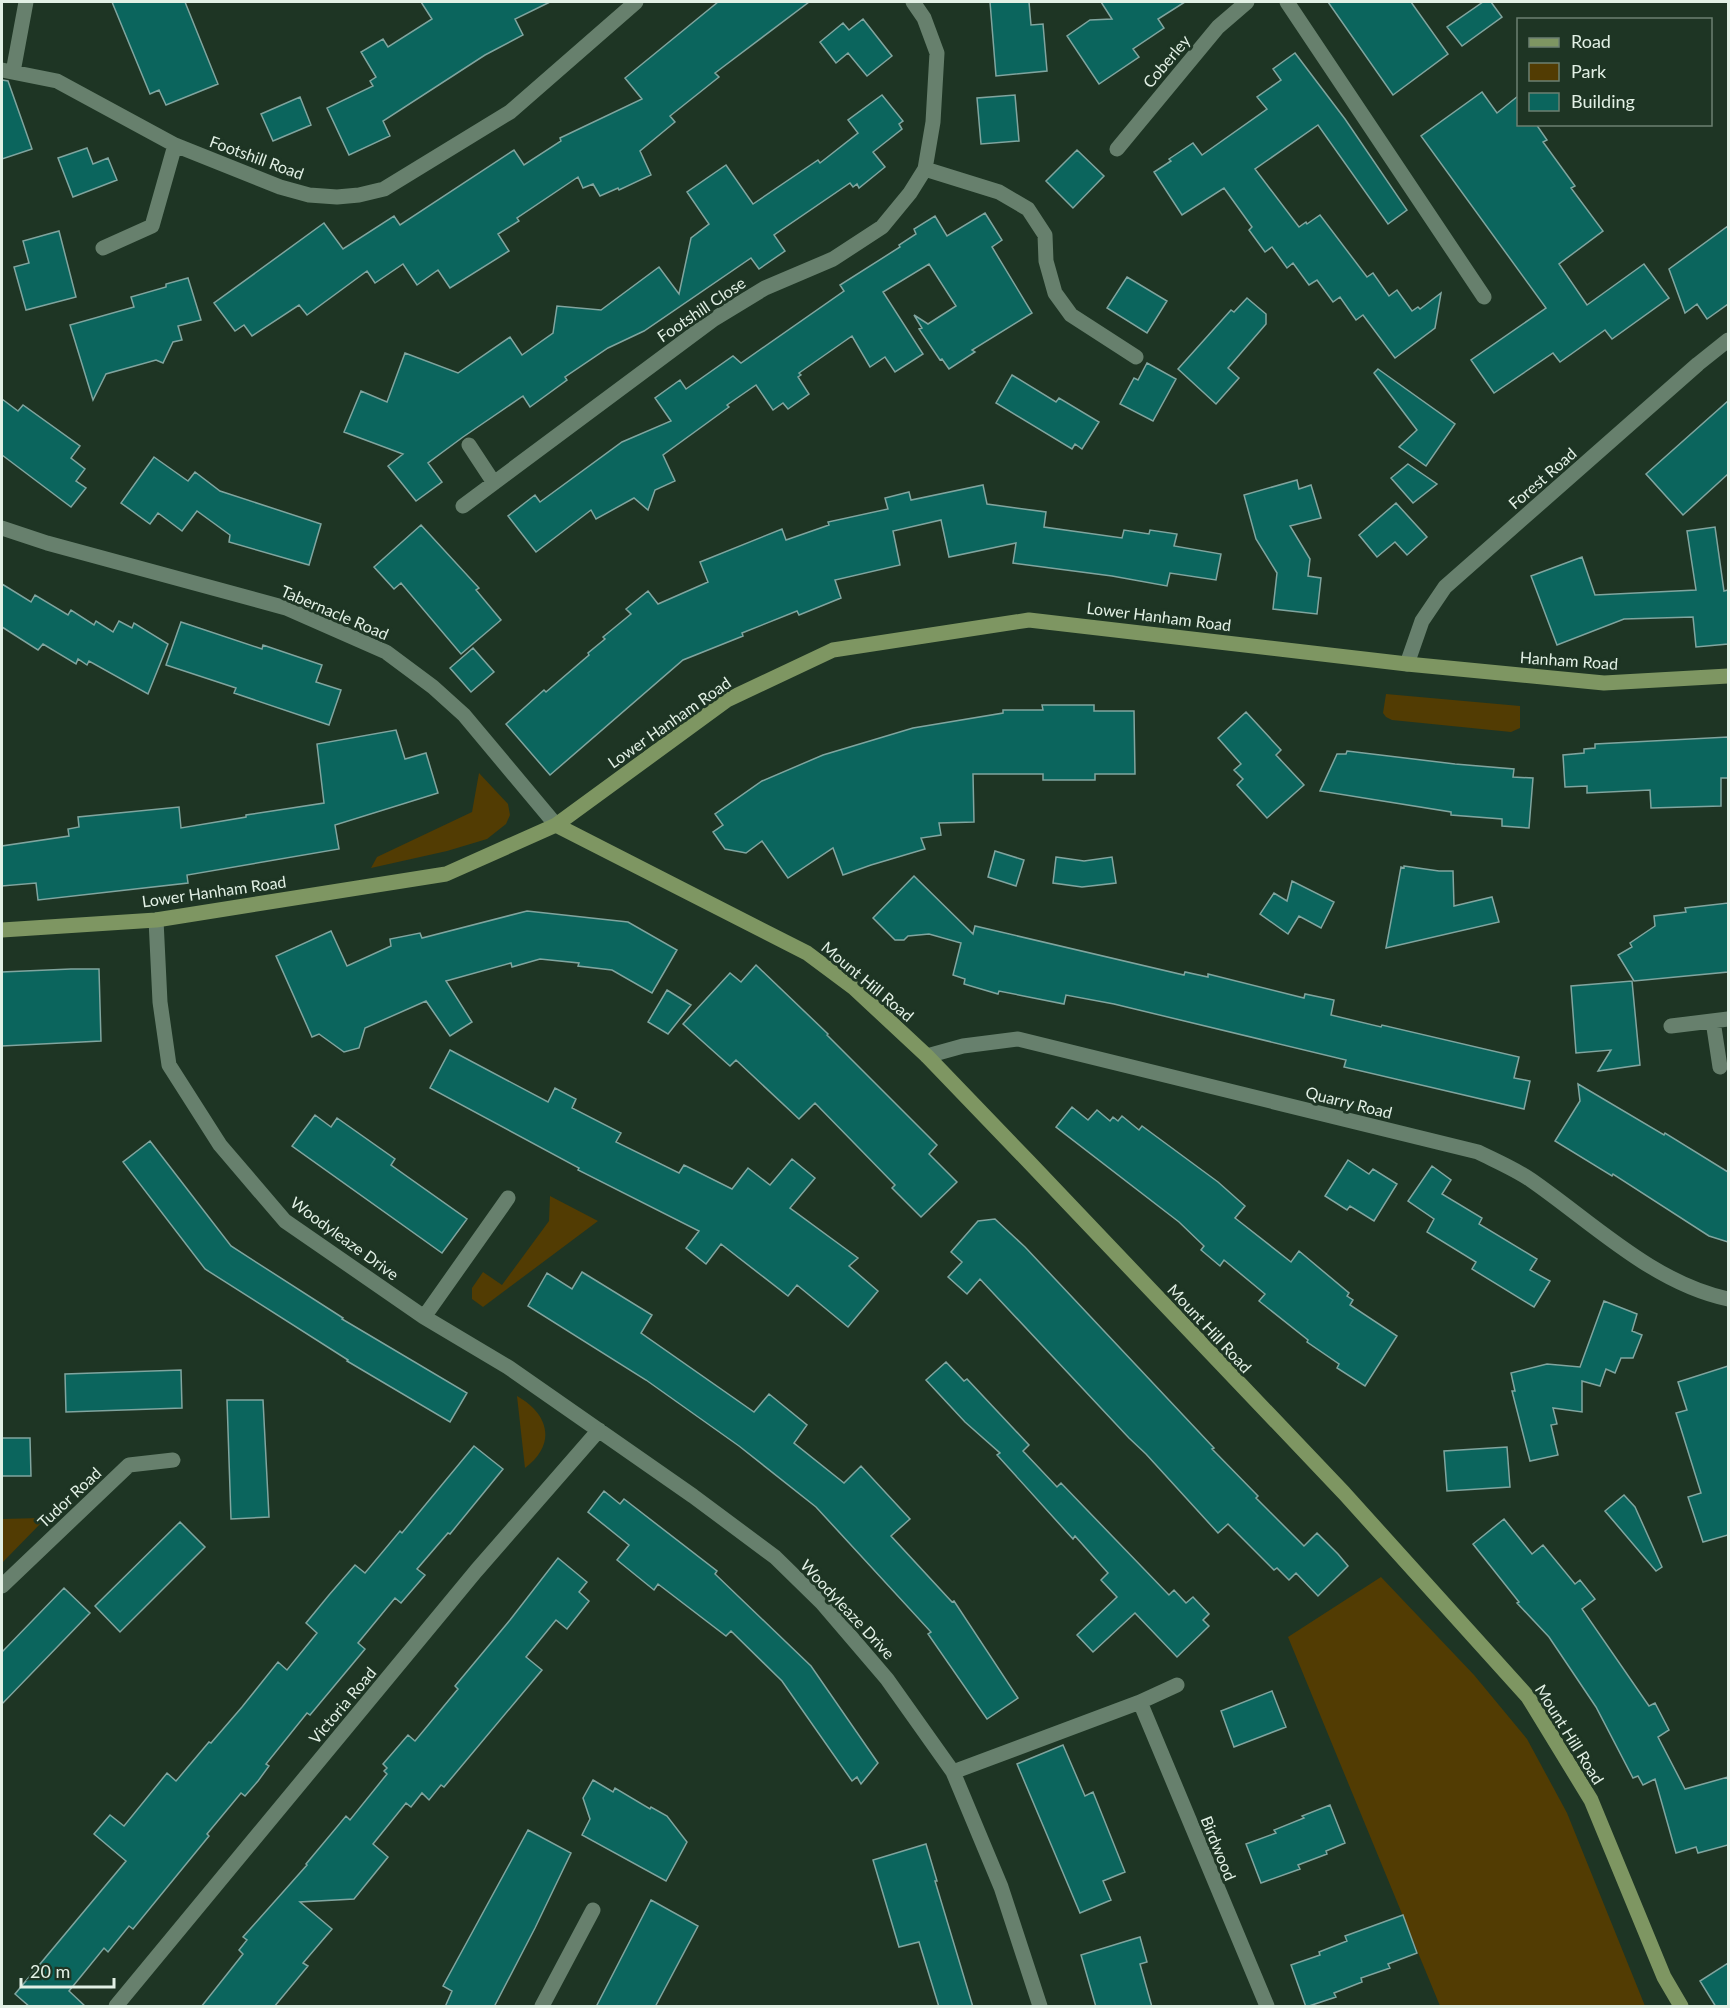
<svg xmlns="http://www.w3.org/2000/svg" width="1730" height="2008" font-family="Lato,sans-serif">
  <rect width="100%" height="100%" fill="#1e3524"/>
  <!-- green -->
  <path fill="#523c03" d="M1386 694 1520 706V728L1511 732 1392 720 1386 717 1383 713Z
    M479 773 508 804 510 815 506 824 487 839 447 851 371 868 377 857 472 812Z
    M550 1196 598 1221 483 1307 472 1299V1288L483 1272 502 1285 549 1221Z
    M517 1396C549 1414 557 1444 525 1468Z
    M41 1518 42 1522 2 1563V1519Z
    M1381 1577 1474 1675 1527 1739 1567 1813 1645 2006H1440L1288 1637Z"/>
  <!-- building -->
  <path fill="#0b655d" stroke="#80a59f" stroke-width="1.5" d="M112 2H185L218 84 166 105 159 90 150 94Z
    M421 2H550L515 19 523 35 485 55 383 121 390 136 349 155 327 108 373 86 370 81 376 77 361 52 383 39 388 47 432 19Z
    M718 2H809L715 73 719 77 670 116 675 122 640 151 651 175 619 190 618 188 600 196 593 184 583 188 578 177 517 218 519 221 498 234 509 251 450 288 438 270 417 285 403 264 375 283 367 271 307 315 299 305 252 336 244 325 235 331 214 303 324 223 343 249 394 216 400 225 514 150 524 165 561 141 560 138 642 99 625 78Z
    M990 2H1029L1031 25 1043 24 1047 71 996 76Z
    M1101 2H1185L1158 19 1164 28 1133 49 1139 57 1099 84 1067 36 1090 20 1112 19Z
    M1328 2H1411L1448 54 1393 95Z
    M1483 2H1491L1502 17 1462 46 1447 27Z
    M863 19 892 56 867 76 848 53 836 63 820 42 843 23 849 30Z
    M1295 53 1345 119 1407 210 1388 224 1318 125 1255 169 1299 227 1306 222 1307 224 1320 215 1367 277 1373 273 1389 296 1397 290 1412 311 1418 307 1420 309 1441 293 1435 328 1395 358 1363 315 1356 320 1340 297 1333 302 1317 280 1309 285 1293 263 1287 268 1272 247 1265 252 1249 230 1252 227 1224 188 1182 215 1154 172 1171 161 1169 159 1193 143 1202 155 1267 109 1257 97 1281 80 1273 69Z
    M2 80 8 81 32 149 2 159Z
    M1482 92 1497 113 1518 96V124H1536L1547 140 1543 142 1575 186 1571 188 1603 231 1559 264 1587 305 1644 264 1669 298 1612 339 1605 330 1560 362 1553 353 1494 393 1471 360 1546 308 1421 136Z
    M882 95 903 121 899 124 902 129 873 152 885 167 859 188 857 184 853 187 850 183 774 235 785 251 759 269 751 258 644 331 608 348 565 377 567 380 530 407 523 396 463 437 428 463 442 482 416 501 388 466 403 454 344 432 361 391 387 402 405 353 458 373 510 337 522 355 553 333 557 306 601 310 659 267 679 294 691 238 709 224 687 192 726 165 753 204 818 160 820 163 858 133 848 120Z
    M1015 95 1019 141 981 144 977 98Z
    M300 97 311 125 273 141 261 114Z
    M87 148 93 164 108 158 117 180 73 197 58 158Z
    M1077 150 1104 176 1073 208 1046 181Z
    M985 213 1002 240 992 247 1032 313 972 350 975 352 949 369 942 359 940 360 919 329 922 328 914 315 928 324 956 306 929 264 883 292 923 354 895 372 885 357 870 367 852 336 799 373 801 375 798 377 809 394 788 409 783 403 773 410 756 385 727 405 729 407 663 455 675 481 655 490 648 510 634 498 596 519 591 510 536 552 508 516 535 495 540 502 622 442 671 421 655 398 680 380 686 389 733 356 741 363 844 291 840 285 900 247 899 245 916 234 914 229 935 216 947 236Z
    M1728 226V304L1707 319 1697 304 1685 313 1669 269Z
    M59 231 76 297 26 310 14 267 29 263 23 241Z
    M1127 277 1167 301 1147 333 1107 308Z
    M188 278 201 320 178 326 182 340 173 342 163 363 156 360 106 374 93 400 70 325 134 307 131 297 166 287V284Z
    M1247 298 1266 314V324L1228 368 1239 378 1216 404 1178 369 1231 310 1234 312Z
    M1147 363 1176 379 1153 421 1120 404 1134 378 1138 380Z
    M1378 369 1455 424 1426 466 1399 447 1417 430 1374 373Z
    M1012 375 1056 402 1059 398 1099 422 1082 449 1075 444 1072 449 996 403Z
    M2 399 18 411 23 405 80 446 71 458 85 469 76 481 86 488 71 507 2 455Z
    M1728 401V474L1683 515 1646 474Z
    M154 457 188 481 195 472 220 491 321 524 309 565 229 542 230 535 197 511 182 531 158 513 150 524 121 503Z
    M1408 464 1437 484 1413 503 1391 478Z
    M1297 480 1299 489 1311 485 1321 518 1290 526 1310 559 1308 576 1321 578 1317 614 1273 609 1277 573 1256 539 1244 495Z
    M983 485 987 504 1046 512 1044 527 1122 538 1124 530 1149 534 1150 530 1177 534 1174 546 1221 554 1216 580 1170 573 1167 586 1112 576 1013 563 1016 543 949 557 941 520 893 531 900 565 835 580 841 598 799 615 797 611 742 633 743 636 683 660 550 775 506 724 544 690 546 692 589 655 588 653 605 639 603 637 631 614 626 609 648 591 658 604 708 582 700 562 782 529 786 540 829 525 828 522 888 509 885 498 909 492 911 500Z
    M1396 503 1427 537 1407 555 1395 542 1377 557 1359 535Z
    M421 525 479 588 476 590 501 620 461 654 401 583 394 589 374 567Z
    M1715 527 1724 591 1728 590V644L1696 647 1693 617 1624 619 1557 645 1531 576 1582 557 1595 595 1696 590 1687 531Z
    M2 584 31 602 35 595 68 615 71 610 94 625 96 621 113 632 119 621 132 628 134 623 168 644 148 694 89 661 87 665 78 659 76 664 43 644 38 650 2 627Z
    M181 622 262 649 263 645 322 665 316 682 341 690 329 725 234 693 236 688 166 665Z
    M473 648 494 672 471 692 450 668Z
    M1042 705H1094V711H1134L1135 774H1095V780H1043V774H973L974 822 939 823 941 835 921 838 925 849 871 865 843 875 833 848 788 878 762 841 746 853 725 849 713 832 723 825 715 814 762 781 823 755 913 728 1003 713V710H1043Z
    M1246 712 1281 750 1276 755 1304 785 1267 818 1237 785 1243 779 1234 770 1241 764 1218 738Z
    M396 730 405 759 426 753 438 793 335 825 339 849 187 875 188 883 38 900 36 883 2 886V846L69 836 68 829 79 827 78 817 179 807 181 828 246 817V815L324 803 317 744Z
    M1728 737V778H1721V806L1651 808 1650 790 1587 793V786L1565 787 1563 755 1584 753V749L1595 748V744Z
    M1347 751 1455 764 1514 769 1513 777 1533 778 1529 828 1502 826V819L1451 815V812L1320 791 1337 754H1346Z
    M995 851 1024 860 1016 886 988 877Z
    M1056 857 1084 861 1112 857 1116 883 1082 887 1053 883Z
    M1404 866 1439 871H1453L1454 906 1492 897 1499 922 1386 948 1401 867 1404 868Z
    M914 876 973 934 975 926 1184 975 1185 972 1208 977V974L1304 998 1305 994 1334 1000 1331 1015 1381 1027 1382 1025 1519 1057 1514 1078 1530 1081 1524 1109 1344 1067 1346 1060 1114 1004 1066 995 1064 1004 999 991 998 994 964 984 965 979 953 975 961 943 929 934 908 936 904 940H895L873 918Z
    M1292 881 1334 902 1321 928 1299 916 1288 934 1260 914 1274 893 1287 901Z
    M1728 903V972L1634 981 1618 955 1632 947 1630 943 1655 926 1654 916 1686 912 1685 908Z
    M527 911 628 922 677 950 652 993 612 970 578 966 579 963 540 959 512 967 511 963 446 981 472 1022 450 1036 426 1001 365 1028 359 1048 344 1052 319 1034 312 1037 276 956 331 931 347 966 391 946 390 939 420 933 422 938Z
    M756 965 828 1034 827 1035 937 1145 929 1154 957 1182 921 1217 892 1188 895 1185 815 1103 799 1119 736 1060 730 1066 683 1024 730 973 741 982Z
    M71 969H99L101 1041 2 1046V972Z
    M1632 981 1640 1065 1598 1071 1611 1050 1576 1053 1571 986Z
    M667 990 691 1005 668 1034 648 1022Z
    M450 1050 548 1102 555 1088 576 1099 572 1108 621 1133 616 1142 679 1173 684 1165 732 1189 748 1168 770 1185 792 1159 815 1178 790 1208 858 1258 849 1266 878 1291 848 1327 797 1285 788 1296 721 1244 706 1264 686 1248 699 1231 578 1170 579 1168 430 1088Z
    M1578 1084 1664 1135 1665 1133 1728 1172V1242L1709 1236 1613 1174 1612 1176 1555 1141 1580 1101Z
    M1072 1107 1088 1120 1097 1110 1110 1121 1113 1117 1118 1121 1122 1116 1139 1130 1142 1126 1218 1182 1245 1206 1235 1218 1291 1262 1299 1251 1349 1293 1347 1296 1353 1300 1350 1305 1397 1336 1365 1386 1337 1368 1339 1364 1307 1342 1308 1340 1259 1301 1265 1294 1224 1260 1220 1266 1201 1250 1204 1246 1179 1222 1056 1127Z
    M315 1115 331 1127 337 1118 395 1159 391 1165 467 1219 442 1253 292 1146Z
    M150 1141 231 1246 343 1318 342 1319 467 1393 450 1422 347 1361 348 1360 205 1269 123 1162Z
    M1348 1160 1369 1174 1373 1169 1397 1184 1374 1221 1350 1206 1347 1210 1325 1196Z
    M1432 1166 1451 1180 1442 1194 1482 1218 1479 1224 1537 1259 1530 1270 1550 1281 1534 1307 1472 1269 1476 1262 1427 1232 1434 1219 1408 1201Z
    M995 1219 1025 1247 1214 1448 1212 1449 1258 1496 1256 1498 1304 1546 1317 1533 1338 1554 1348 1566 1318 1596 1296 1573 1289 1580 1277 1568 1274 1570 1228 1524 1218 1533 1146 1454 1129 1438 980 1279 967 1294 948 1277 962 1262 951 1252 978 1221Z
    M582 1272 652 1315 641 1333 754 1412 769 1394 807 1425 794 1443 844 1483 861 1466 910 1519 891 1536 952 1602 954 1601 1018 1698 987 1719 928 1634 931 1632 816 1507 739 1446 646 1380 528 1306 547 1273 572 1289Z
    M1604 1301 1637 1314 1632 1331 1642 1335 1633 1358H1621L1615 1373 1606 1369 1600 1386 1582 1381V1412L1553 1408 1557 1424 1551 1425 1558 1455 1530 1461 1512 1391H1515L1511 1373 1547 1364 1580 1367Z
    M946 1362 964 1381 967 1379 1029 1445 1023 1451 1057 1487 1061 1483 1169 1595 1174 1590 1186 1603 1193 1597 1209 1614 1203 1620 1209 1626 1177 1657 1135 1613 1093 1652 1077 1635 1117 1597 1101 1580 1108 1573 1075 1536 1073 1539 997 1455 1000 1453 965 1422 926 1380Z
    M1728 1366V1535L1703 1542 1688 1497 1701 1493 1676 1413 1687 1410 1678 1382Z
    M181 1370 182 1408 66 1412 65 1374Z
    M227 1400H263L269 1517 231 1519Z
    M2 1438H30L31 1476H2Z
    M474 1446 503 1469 450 1534 448 1533 417 1569 425 1575 401 1603 395 1598 358 1643 365 1649 310 1715 307 1713 266 1764 269 1766 258 1781 245 1796 241 1793 207 1834 209 1836 133 1929 129 1926 108 1952 104 1948 69 1991 86 2007H30L15 1994 126 1861 94 1834 110 1815 124 1826 167 1773 176 1781 209 1742 211 1743 242 1707 278 1662 287 1670 317 1633 306 1623 329 1595 355 1565 365 1573 400 1531 402 1533Z
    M1507 1447 1510 1487 1447 1491 1444 1451Z
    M604 1491 620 1504 624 1499 717 1571 715 1574 811 1666 878 1763 861 1784 857 1777 852 1781 782 1681 731 1631 726 1636 658 1584 654 1590 617 1560 629 1545 588 1512Z
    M1624 1495 1635 1507 1662 1567 1656 1571 1605 1511Z
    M1504 1519 1532 1554 1543 1545 1575 1584 1580 1580 1595 1599 1582 1609 1649 1706 1655 1703 1669 1730 1658 1737 1685 1789 1728 1777V1845L1698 1853 1696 1847 1676 1853 1655 1779 1643 1785 1638 1776 1633 1778 1596 1707 1549 1637 1517 1603 1519 1602 1473 1544Z
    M180 1522 205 1547 120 1632 95 1606Z
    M558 1558 587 1582 579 1592 589 1601 567 1629 556 1620 526 1657 542 1670 444 1787 441 1785 429 1800 422 1793 411 1807 406 1803 373 1844 388 1857 354 1899 300 1902 332 1929 303 1963 308 1966 274 2007H201L243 1954 239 1950 247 1940 243 1937 307 1865 306 1864 346 1816 350 1820 387 1774 384 1771 387 1768 383 1764 408 1735 415 1741 458 1689 455 1686 510 1620Z
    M64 1588 90 1613 2 1704V1652Z
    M1272 1691 1286 1727 1234 1747 1221 1711Z
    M1063 1745 1085 1796 1093 1792 1125 1872 1103 1881 1111 1900 1080 1913 1017 1764Z
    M593 1780 613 1792 615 1788 650 1809 651 1807 667 1816 687 1842 666 1881 582 1835 590 1819 583 1798Z
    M1330 1805 1345 1843 1326 1851 1327 1854 1298 1865 1300 1869 1261 1883 1246 1844 1276 1833 1274 1830 1304 1818 1302 1816Z
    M528 1830 571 1853 535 1928 494 2007H445L452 1991 443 1986Z
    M926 1844 937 1881H935L973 2007H939L919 1942 899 1947 873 1860Z
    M651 1900 698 1926 655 2007H596Z
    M1403 1915 1417 1953 1388 1964 1390 1968 1361 1978 1362 1982 1334 1993 1336 1997 1306 2007 1291 1965 1320 1955 1319 1952 1347 1941 1345 1936Z
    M1140 1937 1147 1962 1140 1964 1152 2007H1096L1081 1955Z
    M1728 1963V2007H1716L1700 1981Z"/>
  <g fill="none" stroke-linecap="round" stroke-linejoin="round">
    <!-- street -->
    <path stroke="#67806d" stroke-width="15" d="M1287 2 1484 297
      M2 70 57 81 175 145 280 187 309 195 337 197 359 195 384 189 510 112 636 2
      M13 72 26 2
      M1117 149 1218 27 1247 2
      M925 169 999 192 1028 209 1045 235 1046 261 1055 293 1071 315 1136 357
      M103 248 152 226 175 145
      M469 445 494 483
      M463 506 714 319 765 288 833 259 882 227 910 193 925 169 933 122 937 53 924 18 913 2
      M2 528 47 543 286 608 386 652 433 687 464 715 556 825
      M1407 664 1422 621 1445 587 1698 364 1728 340
      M156 920 160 1002 169 1065 220 1145 285 1221 424 1317 508 1367 693 1496 775 1557 822 1603 887 1679 953 1772 1001 1887 1040 2006
      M1713 1021 1720 1067
      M1671 1026 1728 1019
      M927 1056 963 1046 1018 1039 1478 1152C1496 1161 1515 1169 1531 1180 1593 1223 1653 1283 1728 1299
      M424 1317 508 1198
      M2 1586 129 1465 173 1460
      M1140 1702 1267 2006
      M953 1772 1140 1702 1177 1685
      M116 2006 476 1571 599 1430
      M542 2006 593 1910"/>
    <!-- secondary -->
    <path stroke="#7e9662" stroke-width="15" d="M556 825 807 953 854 988 927 1056 1029 1162 1344 1493 1528 1697 1591 1800 1664 1977 1681 2006
      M2 930 156 920 446 874 556 825 727 700 833 650 1029 620 1407 664 1604 683 1728 676"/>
  </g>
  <g text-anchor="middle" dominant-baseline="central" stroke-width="6" stroke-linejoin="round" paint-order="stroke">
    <!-- street labels -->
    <g font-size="16" fill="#e2f0e5" stroke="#1e3524">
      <text transform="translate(1166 61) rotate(-50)">Coberley</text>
      <text transform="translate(257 157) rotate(20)">Footshill Road</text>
      <text transform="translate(701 309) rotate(-34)">Footshill Close</text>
      <text transform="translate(1542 478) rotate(-41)">Forest Road</text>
      <text transform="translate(335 612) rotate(23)">Tabernacle Road</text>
      <text transform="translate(1159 616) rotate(7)">Lower Hanham Road</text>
      <text transform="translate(1569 660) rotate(4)">Hanham Road</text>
      <text transform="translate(669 722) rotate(-35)">Lower Hanham Road</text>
      <text transform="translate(214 891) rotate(-8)">Lower Hanham Road</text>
      <text transform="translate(868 981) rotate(40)">Mount Hill Road</text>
      <text transform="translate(1349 1102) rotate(14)">Quarry Road</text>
      <text transform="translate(345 1238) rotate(36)">Woodyleaze Drive</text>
      <text transform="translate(1210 1328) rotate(47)">Mount Hill Road</text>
      <text transform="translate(69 1497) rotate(-43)">Tudor Road</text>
      <text transform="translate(848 1609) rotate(47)">Woodyleaze Drive</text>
      <text transform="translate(342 1705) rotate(-50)">Victoria Road</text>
      <text transform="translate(1570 1734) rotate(58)">Mount Hill Road</text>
      <text transform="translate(1219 1848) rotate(68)">Birdwood</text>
    </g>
  </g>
  <!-- border -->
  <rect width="1730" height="2008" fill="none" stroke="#e2f0e5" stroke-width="6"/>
  <!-- legend -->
  <rect x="1517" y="18" width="195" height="108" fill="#1e3524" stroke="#6c8071" stroke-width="1.5"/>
  <rect x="1529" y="38" width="30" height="9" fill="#7e9662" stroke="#6c8071" stroke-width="1.5"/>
  <text x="1571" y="48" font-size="18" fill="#e2f0e5">Road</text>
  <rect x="1529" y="63" width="30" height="18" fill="#523c03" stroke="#6c8071" stroke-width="1.5"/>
  <text x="1571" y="78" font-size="18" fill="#e2f0e5">Park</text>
  <rect x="1529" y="93" width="30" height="18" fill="#0b655d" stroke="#6c8071" stroke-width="1.5"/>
  <text x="1571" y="108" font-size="18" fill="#e2f0e5">Building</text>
  <!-- scale -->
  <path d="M21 1978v9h93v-9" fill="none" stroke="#e2f0e5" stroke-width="3"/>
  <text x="30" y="1978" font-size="18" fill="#e2f0e5" stroke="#1e3524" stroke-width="4.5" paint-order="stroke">20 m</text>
</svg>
